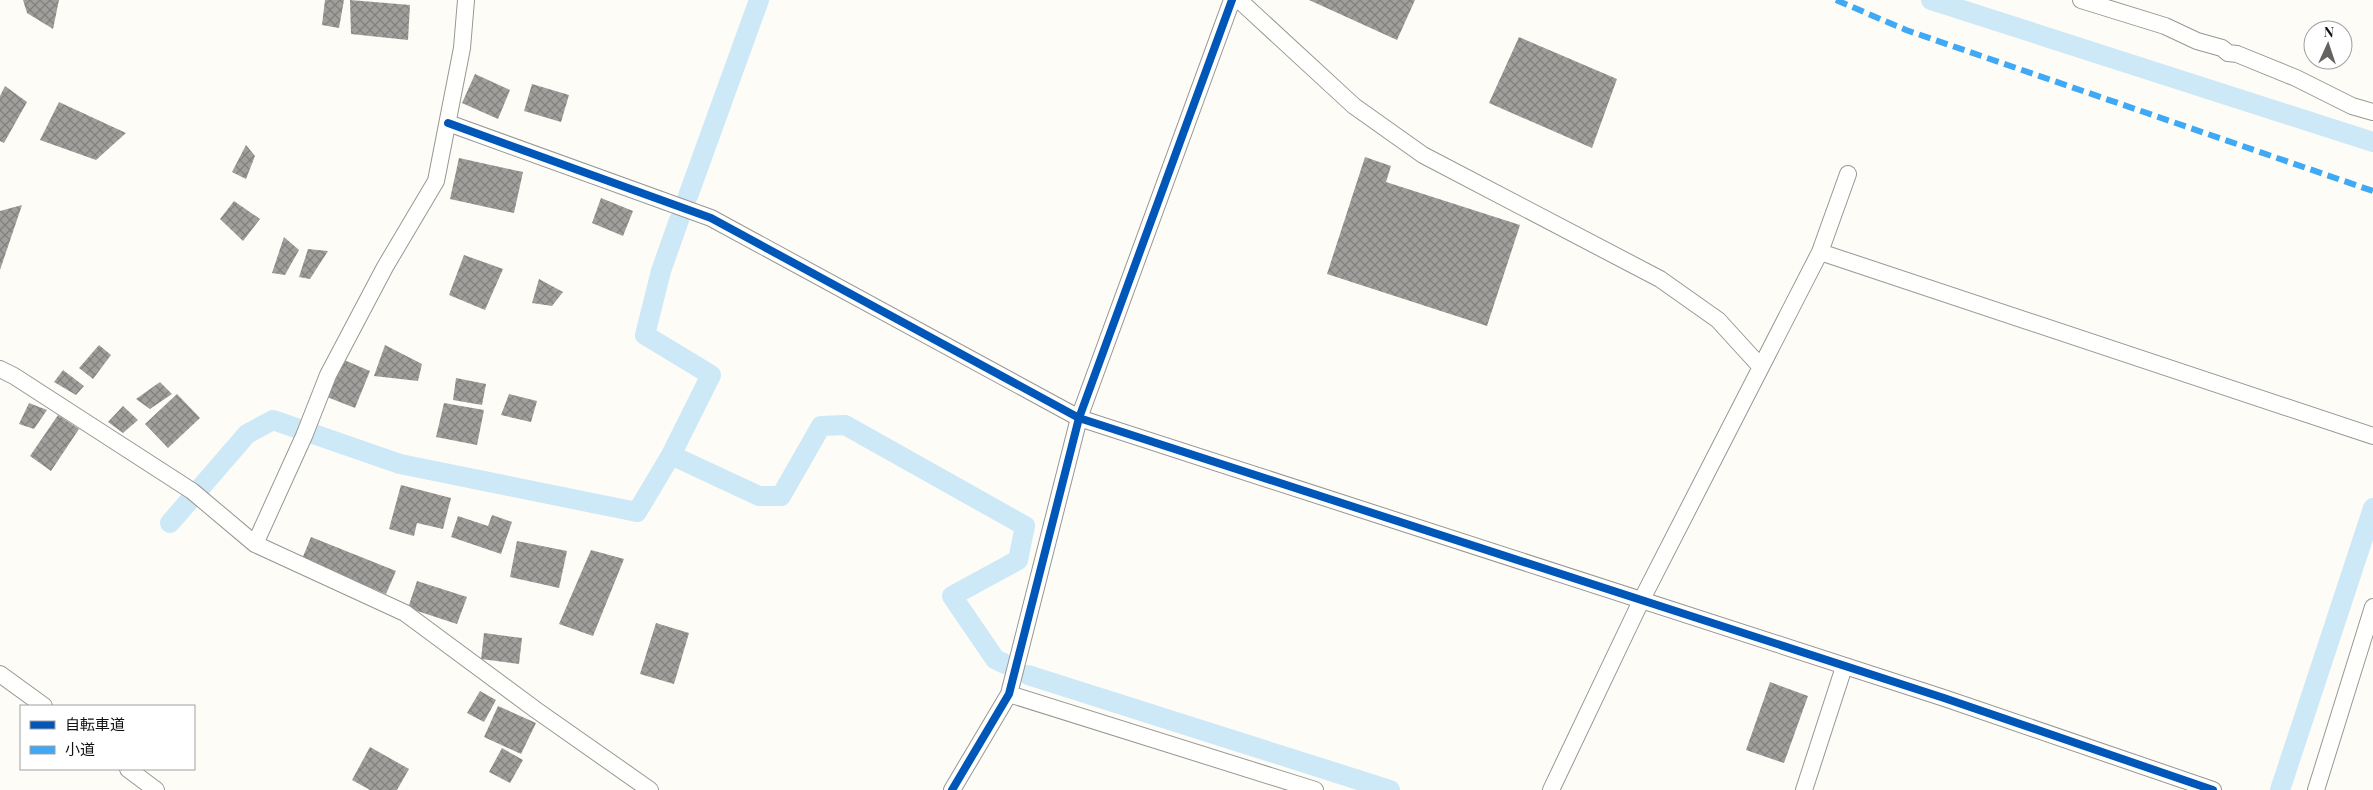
<svg xmlns="http://www.w3.org/2000/svg" width="2373" height="790" font-family="'Playfair Display','Noto Sans JP',serif">
  <defs>
    <pattern id="building-cross-hatch" width="8" height="8" patternUnits="userSpaceOnUse" patternTransform="scale(1.25)"><rect width="8" height="8" fill="#a19f9c"/><path d="M0 0l8 8M0 8l8-8" fill="none" stroke="#82807e"/></pattern>
  </defs>
  <rect width="100%" height="100%" fill="#fdfcf7"/>
  <g fill="none" stroke-linecap="round" stroke-linejoin="round">
    <!-- canal -->
    <path stroke="#cde8f7" stroke-width="20" d="M1931 0 2373 142
      M688 196 759 0
      M671 455 759 496H781L821 426 845 425 1025 526 1018 560 952 596 995 659 1005 664
      M170 523 247 434 273 420 400 464 637 512 671 455 711 375 645 335 661 271 679 220
      M1028 675 1390 790
      M2280 790 2373 508"/>
  </g>
  <!-- building -->
  <path fill="url(#building-cross-hatch)" d="M23 0H59L53 29 27 13Z
    M325 0H344L339 28 322 25Z
    M350 0 410 5 408 40 351 34Z
    M1309 0H1415L1397 40Z
    M1519 37 1617 79 1592 148 1489 103Z
    M475 74 510 90 498 119 462 103Z
    M532 84 569 95 561 122 524 111Z
    M5 86 27 102 4 143 0 141V96Z
    M59 102 126 133 96 160 40 140Z
    M246 145 255 156 246 179 232 172Z
    M1365 157 1391 166 1386 182 1520 225 1487 326 1327 274Z
    M459 158 523 172 514 213 450 199Z
    M601 198 633 211 623 236 592 223Z
    M234 201 260 219 243 241 220 219Z
    M22 205 0 270V211Z
    M284 237 299 250 285 275 272 273Z
    M308 249 328 251 310 279 299 277Z
    M464 255 503 269 485 310 449 295Z
    M539 279 563 292 552 306 532 303Z
    M99 345 111 355 93 379 79 368Z
    M385 345 422 364 418 381 374 376Z
    M342 359 370 371 355 408 327 397Z
    M63 370 84 386 76 395 54 382Z
    M456 378 486 384 482 405 453 400Z
    M160 382 172 394 150 409 136 399Z
    M177 394 200 418 168 448 145 424Z
    M509 394 537 401 531 422 501 415Z
    M29 403 47 410 34 429 19 424Z
    M444 403 484 410 477 445 436 437Z
    M123 406 138 420 123 433 108 422Z
    M58 415 79 429 51 471 30 456Z
    M401 485 451 498 443 529 417 523 414 536 389 529Z
    M492 515 512 522 501 554 451 537 458 516 488 526Z
    M311 537 396 571 386 594 302 559Z
    M517 541 567 551 559 588 510 577Z
    M591 550 624 559 593 636 559 624Z
    M417 581 467 597 457 624 408 608Z
    M656 623 689 633 674 684 640 674Z
    M484 633 522 638 519 664 481 659Z
    M1770 682 1808 696 1784 763 1746 750Z
    M480 691 496 700 484 722 467 713Z
    M498 706 536 723 521 754 484 737Z
    M370 747 409 769 397 790H370L352 780Z
    M502 748 523 760 510 783 489 772Z"/>
  <g fill="none" stroke-linecap="round" stroke-linejoin="round">
    <!-- minor casing -->
    <g stroke="#979795" stroke-width="18">
      <path id="minor" d="M1239 0 1354 106 1423 155 1660 279 1718 320 1760 366
        M2081 0 2165 26 2197 41 2222 48 2228 53 2237 54 2296 78 2352 106 2373 112
        M448 123 711 218 1079 418 1944 698 2213 790
        M1820 252 2373 436
        M0 369 14 376 192 491 255 544 405 613 536 710 650 790
        M255 544 304 436 328 375 385 267 436 181 462 48 466 0
        M0 674 44 706
        M1009 694 1315 790
        M128 769 156 790
        M952 790 1009 694 1079 418 1232 0
        M1551 790 1641 601 1820 252 1848 174
        M1804 790 1844 667
        M2316 790 2373 607"/>
    </g>
    <!-- minor -->
    <use href="#minor" stroke="#fffffe" stroke-width="16"/>
    <!-- quiet -->
    <path stroke="#3fa9f5" stroke-width="6" stroke-dasharray="12 6" stroke-linecap="butt" d="M1836 0 1906 30 2373 191"/>
    <!-- cycleway casing -->
    <g stroke="#fff" stroke-width="11">
      <path id="cycleway" d="M448 123 711 218 1079 418 1944 698 2213 790
        M952 790 1009 694 1079 418 1232 0"/>
    </g>
    <!-- cycleway -->
    <use href="#cycleway" stroke="#0057b8" stroke-width="8"/>
  </g>
  <!-- legend -->
  <rect x="20" y="705" width="175" height="65" fill="#ffffff" stroke="#a0a0a0"/>
  <rect x="30" y="721" width="25" height="8" fill="#0057b8" stroke="#a0a0a0"/>
  <text x="65" y="730" font-size="15" fill="#111111">自転車道</text>
  <rect x="30" y="746" width="25" height="8" fill="#3fa9f5" stroke="#a0a0a0"/>
  <text x="65" y="755" font-size="15" fill="#111111">小道</text>
  <!-- north arrow -->
  <g transform="translate(2328 45) rotate(3)"><circle r="24" fill="#ffffff" stroke="#a0a0a0"/>
  <path d="M0-4L9 19L0 12L-9 19Z" fill="#646362"/>
  <text y="-8" font-size="14" font-weight="bold" text-anchor="middle" fill="#111111">N</text>
  </g>
</svg>
